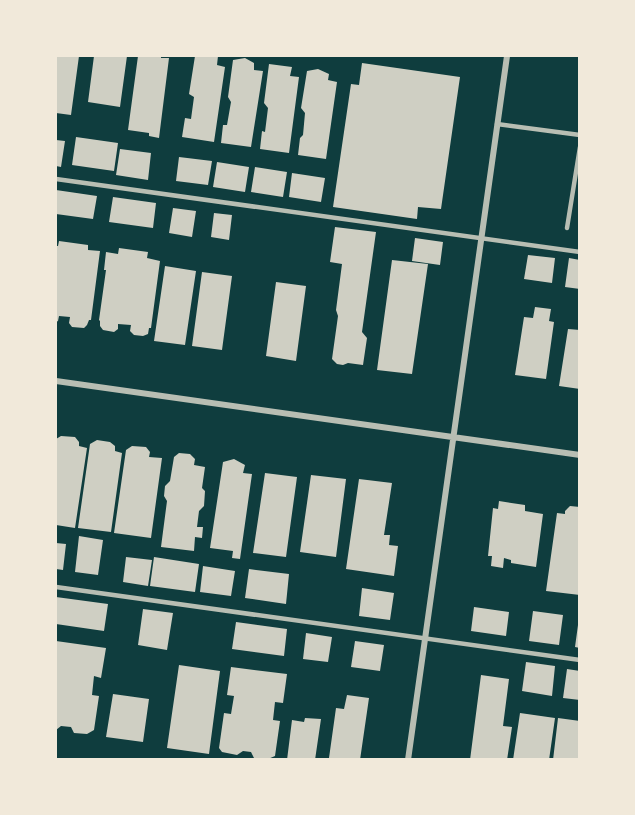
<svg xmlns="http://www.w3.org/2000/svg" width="635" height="815" font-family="'Crimson Pro',serif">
  <rect width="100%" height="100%" fill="#0f3d3e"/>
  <!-- building -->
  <path fill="#cfcfc3" d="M56 56H79L71 115 56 113Z
    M94 56H127L120 107 88 102Z
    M138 56H161V58H169L159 138 149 136V133L128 130Z
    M195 56H218L217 65 225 67 214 142 182 137 185 118 191 119 194 97 189 94Z
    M245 58 254 63V70L263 71 251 147 221 143 223 125H227L231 102 228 97 233 60Z
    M362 63 460 77 441 209 418 207 417 219 333 207 351 84 359 85Z
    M269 64 292 67 290 76 299 77 289 153 260 149 262 131 265 132 268 108 264 103Z
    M318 69 329 74 328 80 337 82 326 159 298 155 300 138 303 135 305 113 301 108 307 71Z
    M76 137 118 143 114 171 72 165Z
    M56 140 65 141 61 167 56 166Z
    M120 149 151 153 148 180 116 175Z
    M179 157 212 161 208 185 176 181Z
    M217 162 249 167 245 192 213 187Z
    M255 167 287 172 283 197 251 192Z
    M292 173 325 178 321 202 289 197Z
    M56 190 97 196 93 219 56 214Z
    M113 197 156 203 153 228 109 222Z
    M173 208 196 211 192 237 169 233Z
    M214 213 232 215 229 240 211 237Z
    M335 227 376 232 362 332 367 338 363 365 348 363 343 365 337 364 332 359 338 316 336 310 342 264 330 262Z
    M415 238 443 242 440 265 412 261Z
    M59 241 88 245V250L100 251 91 320H89L87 325 84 328 72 327 69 323 70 317 59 316 58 321 56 322V246H58Z
    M119 248 148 252 147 258 160 261 151 328H149L148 334 143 336 134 335 130 331 131 325 118 324V329L114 332 103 330 100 326V321L99 320 106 270H104L106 252 118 254Z
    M528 255 555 258 552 283 524 279Z
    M569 258 580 260V289L565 287Z
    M392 260 428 264 412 374 377 370Z
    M165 266 196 271 185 345 154 341Z
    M202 272 232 276 222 350 192 346Z
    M276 282 306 286 296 361 266 356Z
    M535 307 551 309 549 321 554 322 546 379 515 375 524 317 533 318Z
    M568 329 580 330V389L559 386Z
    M61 436 75 437 79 442V446L87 448 75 528 56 525V439Z
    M97 440 110 442 115 446V451L122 453 111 532 78 528 90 444Z
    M132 446 146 447 150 452 149 457 162 458 151 538 114 533 126 450Z
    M179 453 190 454 195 459 194 465 205 467 202 488 205 491 204 506 199 511 197 527H203L202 538 195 537 194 551 161 547 167 501 164 496 165 486 170 481 174 457Z
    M234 459 245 465 243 473 252 474 240 559 232 558 233 551 210 548 223 462Z
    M265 473 297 477 286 557 253 553Z
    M311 475 346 479 336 557 300 552Z
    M359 479 392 483 384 535H390L389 545 398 546 394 576 346 569Z
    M499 501 525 505V511L543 514 536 567 511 563V560L504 558 503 568 491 566 492 556H488L493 508 498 509Z
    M570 506 580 507V595L546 591 557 513 565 514V511Z
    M79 536 103 540 98 575 75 572Z
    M56 543 66 544 63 570 56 569Z
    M126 557 152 560 148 586 123 582Z
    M154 557 199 564 195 592 150 586Z
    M203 566 235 571 231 596 200 592Z
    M249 569 289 574 286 604 245 598Z
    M362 588 394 593 390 620 359 616Z
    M56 597 108 604 104 631 56 624Z
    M474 607 509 612 506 636 471 631Z
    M143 609 173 613 167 650 138 645Z
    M533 611 563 615 559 645 529 641Z
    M236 622 287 629 284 656 232 649Z
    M578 625H580V648L575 647Z
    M306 633 332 637 328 662 303 659Z
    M56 641 106 648 101 678 94 676 92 695 99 696 94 730 87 734 74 733 71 727 61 726 56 730Z
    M355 641 384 645 380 671 351 667Z
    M526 662 555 666 552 696 522 691Z
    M179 665 220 671 209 754 167 748Z
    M231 667 287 674 283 703 275 702 273 720 280 721 275 756 268 759 254 758 251 752 243 751 237 755 222 752 219 748 224 713 231 714 234 696 227 695Z
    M567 669 580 671V700L563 698Z
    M481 675 509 679 503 726 512 727 507 760H470Z
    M113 694 149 699 143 742 106 737Z
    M347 695 369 698 360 760 329 758 336 708 344 709Z
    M520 713 555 718 549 760H513Z
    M305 718 321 719 315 760H287L292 720 304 722Z
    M558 718 580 721V760H553Z"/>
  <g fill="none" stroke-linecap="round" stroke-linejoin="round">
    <!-- service -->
    <path stroke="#b8beb3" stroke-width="4.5" d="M497 124 580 135
      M56 179 580 252
      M567 228 580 147
      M56 587 580 660"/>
    <!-- minor -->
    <path stroke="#b8beb3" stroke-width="6" d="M56 381 580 455
      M408 760 507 56"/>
  </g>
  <!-- border -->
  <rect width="635" height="815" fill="none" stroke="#f1e9da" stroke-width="114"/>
</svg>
